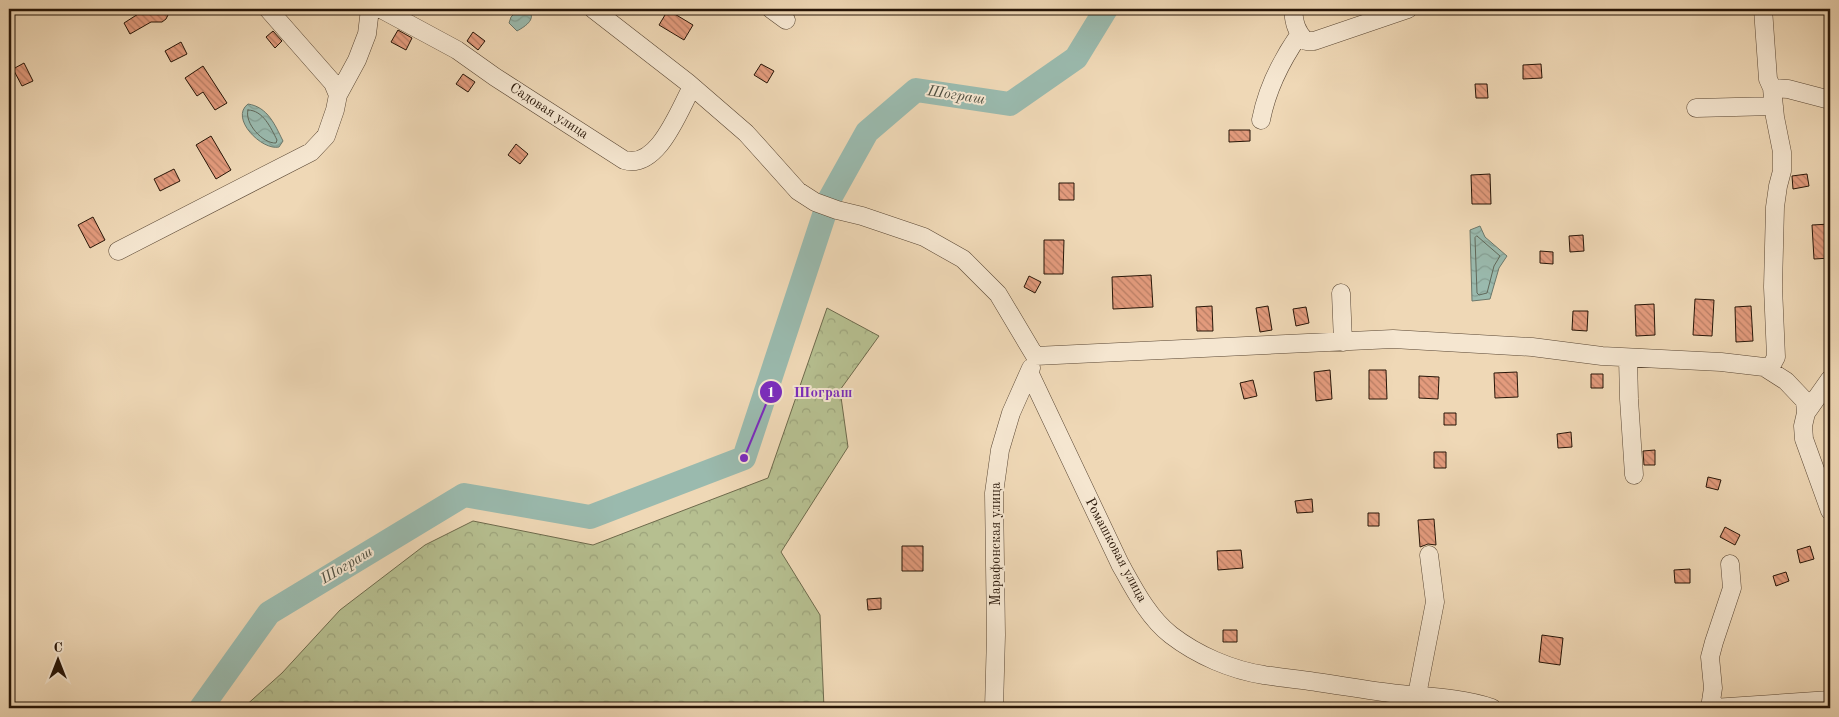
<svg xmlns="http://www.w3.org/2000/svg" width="1839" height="717" font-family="'Old Standard TT',serif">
  <defs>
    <pattern id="forest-crowns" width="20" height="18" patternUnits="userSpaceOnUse" patternTransform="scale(1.25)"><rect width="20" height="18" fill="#b6bf90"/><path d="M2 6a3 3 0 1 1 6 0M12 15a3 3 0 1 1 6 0" fill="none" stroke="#9ca37b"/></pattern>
    <pattern id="water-waves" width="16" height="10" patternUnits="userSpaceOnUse" patternTransform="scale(1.25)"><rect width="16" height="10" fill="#9abaae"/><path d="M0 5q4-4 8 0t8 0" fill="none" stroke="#859f94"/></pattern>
    <pattern id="building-back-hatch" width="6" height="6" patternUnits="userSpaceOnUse" patternTransform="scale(1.25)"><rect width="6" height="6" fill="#e39b7d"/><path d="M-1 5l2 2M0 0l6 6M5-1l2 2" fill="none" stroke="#b87d64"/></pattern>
  </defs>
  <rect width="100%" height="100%" fill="#efd8b6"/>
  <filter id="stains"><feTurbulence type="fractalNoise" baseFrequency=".004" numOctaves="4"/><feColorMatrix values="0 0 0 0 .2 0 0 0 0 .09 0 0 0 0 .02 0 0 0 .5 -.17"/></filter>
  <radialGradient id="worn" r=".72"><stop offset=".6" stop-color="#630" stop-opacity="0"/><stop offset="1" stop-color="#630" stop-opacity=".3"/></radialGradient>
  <!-- forest -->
  <path fill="url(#forest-crowns)" stroke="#6e6a4c" d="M827 308 879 336 840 390 848 447 781 552 820 615 824 708H243L282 673 340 610 425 545 473 521 593 545 768 478Z"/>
  <!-- water -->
  <path fill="url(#water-waves)" stroke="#6c786b" d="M519 9H527C538 18 526 26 517 31L509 23 511 17Z
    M248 104C268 107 275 125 283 141L279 147C262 151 229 118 248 104Z
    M1480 226 1485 237 1507 256 1499 268 1490 299 1472 301 1470 230Z"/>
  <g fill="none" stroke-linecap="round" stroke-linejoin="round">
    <!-- shore -->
    <path stroke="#60685a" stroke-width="1" d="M248 110C263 110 271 128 277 140L276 143C263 144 244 123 248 110Z
      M1477 236 1500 256 1494 266 1487 293 1479 295 1477 293 1475 238Z"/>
    <!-- river -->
    <path stroke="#9abaae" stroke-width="24" d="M201 708 269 613 464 495 590 517 744 458 829 200 867 132 916 90 1010 104 1076 58 1106 9"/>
  </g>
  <!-- building -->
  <path fill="url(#building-back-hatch)" stroke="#271507" d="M146 9H171L166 19 162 22H151L130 34 124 23Z
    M668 10 693 25 684 40 659 25Z
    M398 30 412 38 406 50 391 42Z
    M273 31 282 41 275 48 266 37Z
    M473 32 485 41 478 50 467 41Z
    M181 42 187 54 171 62 165 51Z
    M24 63 33 81 22 86 13 69Z
    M761 64 774 71 767 83 754 75Z
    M1541 64 1542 78 1523 79V65Z
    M203 66 227 103 215 110 203 92 197 96 185 78Z
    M463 74 475 82 468 92 456 84Z
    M1475 84H1487L1488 98H1476Z
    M1229 130H1250V141L1229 142Z
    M211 136 231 170 216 179 196 145Z
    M516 144 528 154 520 164 508 155Z
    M174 169 180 181 160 191 154 179Z
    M1490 174 1491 204H1472L1471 175Z
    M1807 174 1809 186 1793 189 1792 176Z
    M1059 183H1074V200H1059Z
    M93 217 105 240 90 248 78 225Z
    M1830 224V258L1814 259 1812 225Z
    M1583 235 1584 251 1570 252 1569 236Z
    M1044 240H1064L1063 274H1044Z
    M1540 251 1553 252V264L1540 263Z
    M1151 275 1153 307 1113 309 1112 277Z
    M1029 276 1041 282 1035 293 1024 287Z
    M1695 299 1714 300 1712 336 1693 335Z
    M1654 304 1655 335 1636 336 1635 305Z
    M1212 306 1213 331H1197L1196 307Z
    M1268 306 1272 330 1260 332 1256 308Z
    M1751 306 1753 341 1736 342 1735 307Z
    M1306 307 1309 323 1296 326 1293 309Z
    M1573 311H1588L1587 331 1572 330Z
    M1330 370 1332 399 1316 401 1314 372Z
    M1369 370H1386L1387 399H1369Z
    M1517 372 1518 397 1495 398 1494 373Z
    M1591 374H1603V388H1591Z
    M1419 376 1439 377 1438 399 1419 398Z
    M1253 380 1257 396 1244 399 1240 383Z
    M1444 413H1456V425H1444Z
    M1571 432 1572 447 1558 448 1557 434Z
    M1655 450V465H1644L1643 451Z
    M1434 452H1446V468H1434Z
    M1708 477 1721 480 1718 490 1706 487Z
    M1312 499 1313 512 1297 513 1295 501Z
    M1368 513H1379V526H1368Z
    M1434 519 1436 545 1428 544 1420 547 1418 520Z
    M1725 527 1740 535 1735 545 1720 537Z
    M902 546H923V571H902Z
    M1810 546 1814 559 1800 563 1797 550Z
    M1241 550 1243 568 1218 570 1217 551Z
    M1690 569V583H1675L1674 570Z
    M1786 572 1789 581 1776 586 1773 576Z
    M881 598V609L868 610 867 599Z
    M1223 630H1237V642H1223Z
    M1542 635 1563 638 1560 665 1539 662Z"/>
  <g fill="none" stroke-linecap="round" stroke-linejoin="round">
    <!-- minor casing -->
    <g stroke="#594633" stroke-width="19">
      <path id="minor" d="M381 9 457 50 495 77 624 160C658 170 679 110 692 87
        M593 9 687 82 746 133 798 191 815 202 837 210 862 216 924 237 963 259 998 294 1035 356 1393 339 1532 347 1602 356 1721 362 1764 367 1786 381 1805 401 1806 413 1803 426 1804 439 1830 511
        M771 9 786 20
        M1293 9C1294 22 1296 32 1306 41H1314L1408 9
        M1763 9 1768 79 1772 88 1788 89 1830 100
        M338 95 357 60 367 34 370 9
        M1696 108 1774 106
        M1261 120C1267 89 1281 61 1299 35
        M118 251 311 152 326 136 335 110 338 95 333 83 268 9
        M1341 293 1343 342
        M1628 358 1629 399 1634 475
        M1769 370 1776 357 1773 287 1775 207 1778 186 1782 171V152L1775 117 1772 88
        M1030 374 1120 564C1134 589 1148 617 1171 635 1197 655 1231 670 1264 675 1281 678 1299 679 1316 682 1344 686 1371 691 1399 694 1430 697 1462 698 1492 708
        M1806 413 1830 379
        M1417 695 1435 602 1429 555
        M994 708 996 635 994 493 1000 450 1011 413 1031 368
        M1710 708 1713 688 1710 657 1714 642 1732 588 1730 564
        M1713 708 1830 700"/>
    </g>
    <!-- minor -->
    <use href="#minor" stroke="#f5e6d0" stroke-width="18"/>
  </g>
  <g text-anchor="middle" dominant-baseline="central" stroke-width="4" stroke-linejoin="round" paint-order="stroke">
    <!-- street labels -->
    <g font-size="14" fill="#271507" stroke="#f5e6d0">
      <text transform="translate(549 111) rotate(33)">Садовая улица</text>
      <text transform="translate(996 544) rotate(-90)">Марафонская улица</text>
      <text transform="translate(1116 550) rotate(62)">Ромашковая улица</text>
    </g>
    <!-- water labels -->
    <g font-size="15" font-style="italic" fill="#4f4f41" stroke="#f5e6d0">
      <text transform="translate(956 96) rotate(9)">Шограш</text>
      <text transform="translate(347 566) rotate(-31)">Шограш</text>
    </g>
  </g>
  <!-- callouts -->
  <path fill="none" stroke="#7b2cbf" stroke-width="2" d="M744 458L771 392"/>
  <g fill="#7b2cbf" stroke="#f5e6d0" stroke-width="2">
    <circle cx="744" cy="458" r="5"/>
    <circle cx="771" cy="392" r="12"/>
  </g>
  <g font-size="15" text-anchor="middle" font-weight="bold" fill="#fff">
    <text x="771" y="397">1</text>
  </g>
  <g font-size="15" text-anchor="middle" font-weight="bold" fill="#7b2cbf" stroke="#f5e6d0" stroke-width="4" stroke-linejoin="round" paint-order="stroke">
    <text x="823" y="397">Шограш</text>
  </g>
  <!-- margin -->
  <rect width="1839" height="717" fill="none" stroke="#efd8b6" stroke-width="30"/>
  <rect x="10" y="10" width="1819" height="697" fill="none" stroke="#271507" stroke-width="2.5"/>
  <rect x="15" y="15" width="1809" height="687" fill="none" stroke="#271507"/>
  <!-- north arrow -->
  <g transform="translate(58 660)" stroke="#f5e6d0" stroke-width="4" paint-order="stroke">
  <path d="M0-4L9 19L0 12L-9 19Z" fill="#271507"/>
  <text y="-8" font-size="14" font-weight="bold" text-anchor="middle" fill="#271507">С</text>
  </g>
  <rect width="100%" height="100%" filter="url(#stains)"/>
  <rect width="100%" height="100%" fill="url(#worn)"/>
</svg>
